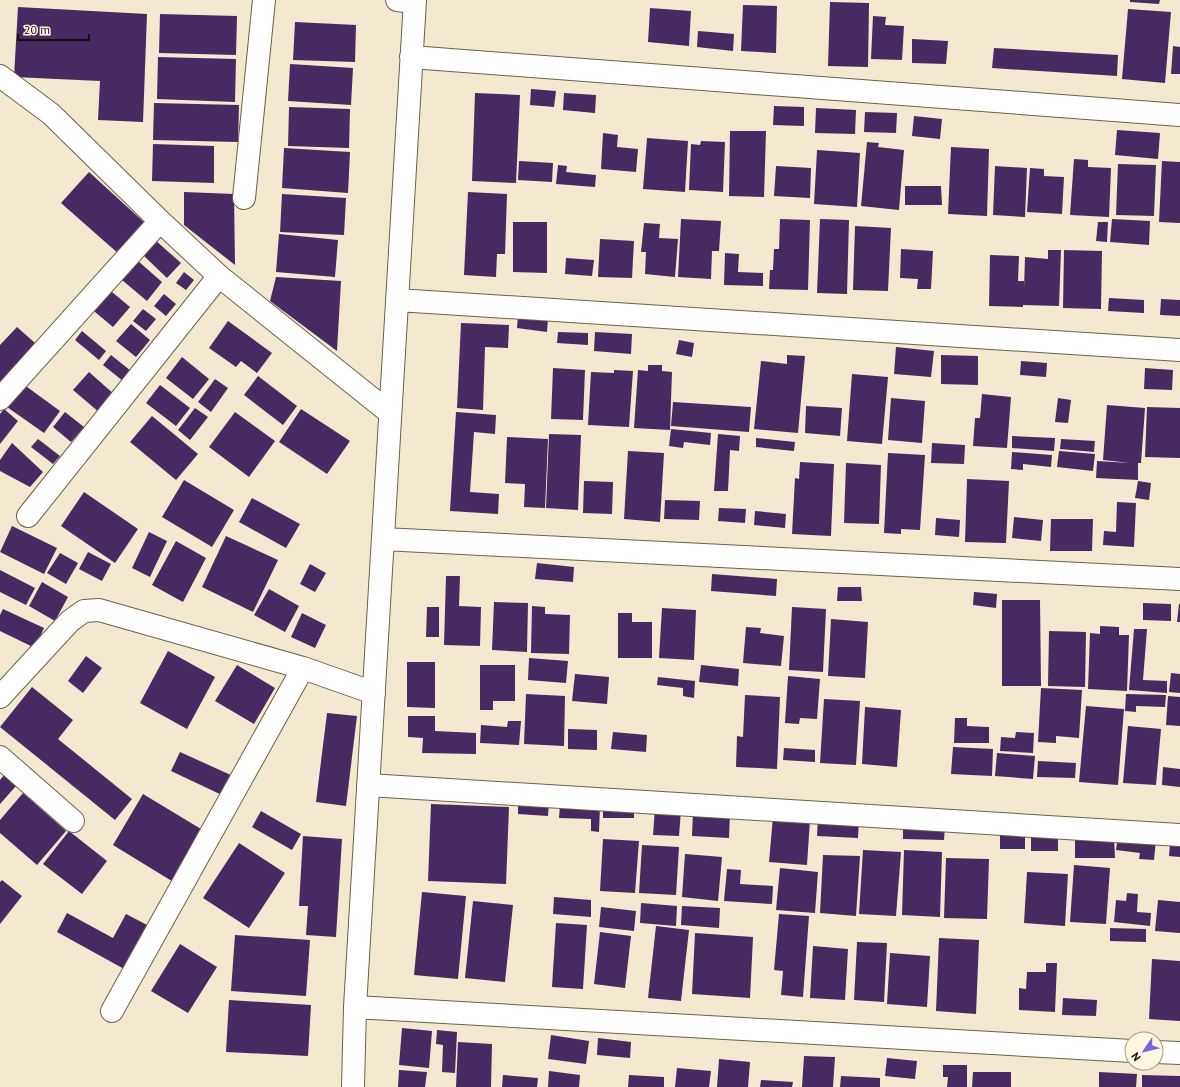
<svg xmlns="http://www.w3.org/2000/svg" width="1180" height="1087" font-family="'PT Sans',sans-serif">
  <rect width="100%" height="100%" fill="#f3e9d0"/>
  <!-- building -->
  <path fill="#462a61" d="M1130 0H1160L1159 4 1130 2Z
    M830 2 869 3 868 67 828 66Z
    M743 5 777 6 776 53 741 51Z
    M18 7 147 14 143 122 98 120 100 81 14 77Z
    M650 8 691 11 689 46 648 42Z
    M1128 9 1171 12 1165 83 1122 79Z
    M160 14 237 16 236 55 159 53Z
    M873 16 886 17 885 25 904 26 902 60 871 59Z
    M295 22 356 25 355 62 293 60Z
    M698 31 734 34 733 51 697 47Z
    M912 39 948 41 946 64 912 63Z
    M1173 46 1180 47V74H1171Z
    M994 48 1118 55 1117 76 992 68Z
    M158 57 236 59 235 102 157 99Z
    M290 64 353 68 351 105 288 101Z
    M531 89 556 91 554 107 530 105Z
    M475 93 520 95 516 183 472 181Z
    M564 93 596 95 595 113 563 110Z
    M154 103 239 105 238 142 153 140Z
    M774 106 804 107V126L773 125Z
    M289 107 350 109 349 148 288 146Z
    M816 108 856 110 855 134 815 133Z
    M865 112 897 113 896 133 864 132Z
    M914 116 942 119 940 139 912 136Z
    M1117 130 1160 133 1158 159 1115 155Z
    M730 131H766L764 197 729 196Z
    M603 133 618 135 617 147 638 149 636 172 601 169Z
    M647 138 688 141 685 192 643 189Z
    M701 141 725 142 723 192 689 190 691 144 700 145Z
    M867 142 879 143 878 147 904 150 899 210 861 206Z
    M153 144 214 146V183L152 181Z
    M951 147 989 149 987 216 948 214Z
    M284 148 350 152 348 193 282 188Z
    M817 150 860 153 857 207 814 204Z
    M1074 159 1088 160V167L1111 168 1109 217 1070 215Z
    M519 161 553 163 552 182 518 180Z
    M1162 161 1180 162V223L1159 222Z
    M1118 164 1156 165 1154 216 1116 215Z
    M558 165 567 166 566 172 596 175 595 187 556 184Z
    M776 166 811 168 810 198 774 196Z
    M995 166 1027 168 1025 217 993 215Z
    M1030 168 1044 169V176L1064 177 1062 214 1027 212Z
    M89 172 147 225 120 255 61 203Z
    M905 186H941L942 205H905Z
    M184 192 234 194 235 265 184 225Z
    M468 192 507 194 505 254H497L496 277 464 275Z
    M282 194 346 198 344 235 280 232Z
    M681 219 721 221 719 251H712L711 279 678 277Z
    M780 219 810 220 808 290 769 289 770 270H773L774 249H779Z
    M820 219 849 220 847 294 817 293Z
    M1112 219 1150 221 1149 245 1110 242Z
    M513 222H547V273L513 272Z
    M1098 222H1108L1107 242 1096 241Z
    M644 223 660 224 659 238 678 239 675 277 645 274 646 252H641Z
    M855 226 891 228 888 291 853 290Z
    M279 234 338 240 335 277 276 272Z
    M600 239 634 241 632 278 598 277Z
    M155 240 181 263 167 278 142 254Z
    M901 249 933 251 931 289H917L918 279 900 278Z
    M1048 250H1061L1059 306 1023 305V307L989 306 990 255 1019 256 1018 281H1024V288L1025 257 1048 259Z
    M1064 250 1102 251 1101 309 1063 308Z
    M725 253 739 254 738 272 763 273V286L724 285Z
    M566 258 594 260 592 276 565 274Z
    M138 261 162 282 147 301 122 280Z
    M184 272 194 280 186 290 176 283Z
    M276 277 341 281 337 351 270 301Z
    M106 287 130 307 113 327 89 307Z
    M164 294 176 304 166 316 154 306Z
    M1109 298 1144 300V313L1108 311Z
    M1161 299 1180 300V316L1160 315Z
    M143 309 156 319 146 331 133 321Z
    M518 314 548 318 547 332 517 328Z
    M228 321 272 353 257 373 241 361 236 367 209 348Z
    M461 323 509 325 508 348 485 347 483 410 457 408Z
    M131 324 150 340 136 357 116 341Z
    M17 327 35 343 0 382V345Z
    M82 331 106 351 99 360 75 340Z
    M558 332 588 333V345L557 343Z
    M595 332 632 334 631 354 594 351Z
    M679 340 694 343 692 357 676 354Z
    M896 347 934 351 931 377 894 374Z
    M111 355 131 371 123 381 103 365Z
    M787 355 805 356 798 433 754 429 761 361 787 364Z
    M941 355 978 356V385L941 384Z
    M182 357 209 379 193 399 166 378Z
    M1021 361 1047 363 1046 377 1020 375Z
    M648 365H662V371L672 372 670 430 634 428 638 370 648 371Z
    M553 368 585 370 583 420 551 419Z
    M1145 368 1173 370 1172 390 1144 389Z
    M614 370 633 371 629 427 588 425 591 372 614 373Z
    M89 372 115 395 100 413 73 390Z
    M852 374 888 377 882 444 847 441Z
    M258 376 297 406 283 425 244 395Z
    M215 379 228 388 211 412 198 402Z
    M23 384 60 411 44 433 7 407Z
    M160 385 190 408 176 426 146 403Z
    M982 394 1011 397 1007 448 973 446 975 418H980Z
    M891 398 925 401 922 443 888 440Z
    M1058 398 1071 400 1068 423 1055 422Z
    M673 402 751 407 749 432 671 426Z
    M1107 405 1145 408 1141 463H1138V480L1096 478 1097 461 1130 463 1103 460Z
    M806 406 842 408 840 436 805 433Z
    M1147 407 1180 408V458L1145 457Z
    M195 408 208 417 190 440 178 430Z
    M4 409 18 421 0 444V414Z
    M301 409 350 441 327 474 279 442Z
    M65 412 84 427 71 442 53 427Z
    M235 412 275 441 249 477 209 447Z
    M456 412 496 415 495 434 474 432 470 492 499 494 498 514 450 511Z
    M152 416 198 454 176 480 130 442Z
    M671 429 711 433 710 445 684 442 683 448 669 446Z
    M549 434 581 435 578 510 546 508Z
    M718 434 740 436 739 451 730 450 728 491H714Z
    M1012 436 1055 438 1054 451 1012 448Z
    M507 437 548 439 545 508 524 507 525 484 505 483Z
    M756 438 795 442 794 451 756 447Z
    M38 439 60 456 53 464 31 447Z
    M1061 439 1095 441 1094 452 1060 449Z
    M12 443 43 472 30 487 0 471V460Z
    M932 443 965 445 964 464 931 463Z
    M628 451 664 453 660 522 624 519Z
    M1059 451 1095 454 1093 471 1057 467Z
    M1012 452 1052 455 1051 467 1023 464V470L1011 469Z
    M888 453 925 455 920 530 901 529V534L884 533Z
    M800 462 834 464 831 536 792 534 795 478 799 479Z
    M846 463 881 465 879 524 844 523Z
    M967 479 1009 481 1006 543 965 542Z
    M184 480 234 510 212 547 162 517Z
    M584 481 613 482 612 514 583 513Z
    M1138 481 1151 483 1149 500 1135 498Z
    M84 492 138 529 115 563 61 526Z
    M252 498 300 524 286 548 239 522Z
    M665 500 700 501 699 520 664 519Z
    M1117 502 1136 503 1134 547 1103 545 1104 531 1116 532Z
    M719 508 746 509 745 523 718 521Z
    M755 511 786 514 785 528 754 525Z
    M1014 517 1043 520 1041 541 1012 538Z
    M936 518 960 520 959 537 935 535Z
    M1051 519H1093L1092 551H1050Z
    M12 526 57 548 44 574 0 552Z
    M149 532 167 541 150 577 132 568Z
    M226 536 278 560 253 612 202 587Z
    M176 541 206 558 183 602 152 585Z
    M88 552 111 564 102 581 79 569Z
    M60 553 78 563 66 584 47 573Z
    M537 563 574 567 573 582 535 579Z
    M310 564 326 573 315 592 300 584Z
    M0 570 35 588 26 605 0 592Z
    M712 574 777 579 776 596 711 591Z
    M446 576H460L459 606 481 607 480 646 444 645Z
    M42 582 68 597 55 621 29 606Z
    M838 587H861L862 601H837Z
    M269 589 299 606 285 632 254 615Z
    M974 592 997 594 996 608 973 605Z
    M1002 600H1040L1041 686H1002Z
    M494 602 528 603 527 652 492 650Z
    M1143 603 1171 604V621L1143 620Z
    M1179 604H1180V622H1177Z
    M532 606 545 607V614L570 615 569 654 531 653Z
    M427 607H439V637H426Z
    M792 607 826 609 823 672 789 670Z
    M662 608 696 610 694 660 659 658Z
    M3 609 44 628 35 648 0 631V615Z
    M302 613 326 625 315 648 291 637Z
    M618 613H632V622H652V658H618Z
    M831 619 868 622 865 678 828 676Z
    M1100 626 1119 627V635H1129L1127 691 1088 689 1090 633 1100 634Z
    M746 627 761 628 760 633 784 636 781 666 743 663Z
    M1134 629H1147L1143 680 1167 681V693L1129 690Z
    M1049 631 1086 632 1085 687 1048 686Z
    M168 651 215 677 187 729 140 703Z
    M86 656 102 668 83 693 68 681Z
    M529 658 568 661 566 683 528 680Z
    M407 662H435V708L407 707Z
    M237 665 275 688 254 724 215 701Z
    M480 665H515V701H493V710H480Z
    M701 665 739 669 738 686 699 682Z
    M1171 673 1180 674V693L1169 692Z
    M575 674 609 677 607 704 572 701Z
    M788 676 820 679 817 719 800 718 799 724 785 723Z
    M658 677 695 681 694 698 683 696V688L657 685Z
    M32 687 73 720 58 739 132 799 115 820 0 727Z
    M1041 688 1082 690 1079 738 1056 736V743L1038 742Z
    M526 694 565 696 564 746 524 744Z
    M1126 694 1166 695 1165 707 1136 706V712L1125 711Z
    M745 695 780 697 777 769 736 767 737 736 743 737Z
    M1168 696 1180 697V726L1166 725Z
    M824 699 860 701 856 765 820 763Z
    M1086 706 1124 709 1118 785 1079 782Z
    M865 707 901 710 897 767 862 764Z
    M327 713 357 716 346 806 316 802Z
    M408 716H435V731L476 733V754L422 753 423 738 408 737Z
    M955 718H967V726L989 727V743H954Z
    M508 721H521L519 745 480 743 481 725 507 727Z
    M1128 726 1161 729 1156 785 1123 783Z
    M568 729 597 730V750L568 749Z
    M613 732 647 735 646 752 611 749Z
    M1016 732 1034 733 1033 753 1000 751 1001 737 1015 738Z
    M953 747 993 749 992 776 951 774Z
    M784 748 815 750V762L783 760Z
    M180 752 233 776 224 796 171 771Z
    M997 753 1035 756 1033 779 995 776Z
    M1038 761 1076 763 1075 778 1037 777Z
    M1163 767 1180 769V787L1162 785Z
    M4 775 16 786 0 804V780Z
    M23 793 66 831 37 865 0 833V820Z
    M143 794 206 832 175 883 113 845Z
    M518 800 549 802 548 816 518 814Z
    M431 804 509 807 506 884 428 881Z
    M560 805 600 806 599 832 591 831V819L559 818Z
    M634 805V818H603V806Z
    M655 808 681 810 679 836 653 835Z
    M261 811 301 834 292 850 252 827Z
    M693 811 730 813 729 838 692 836Z
    M773 817 810 820 807 865 769 862Z
    M818 817 859 819 858 838 817 836Z
    M903 825 945 826 944 840 903 839Z
    M1025 830V849H1000V831Z
    M69 831 107 861 82 894 43 864Z
    M1031 832H1058V851H1031Z
    M303 836 342 839 336 937 306 935 308 906H299Z
    M1118 836 1156 840 1154 860 1139 859 1140 853 1116 850Z
    M1114 837 1115 858H1075V838Z
    M603 839 639 841 635 893 600 891Z
    M1170 842H1180V857L1169 856Z
    M239 843 285 873 249 928 203 898Z
    M642 845 679 847 676 895 639 893Z
    M863 850 901 852 896 916 859 914Z
    M904 850 942 852 940 917 902 915Z
    M685 854 722 857 718 901 682 897Z
    M823 855 860 856 856 916 820 913Z
    M946 858 989 859 987 919 944 918Z
    M1074 865 1110 868 1106 924 1070 922Z
    M780 868 818 872 815 913 776 910Z
    M727 869 741 870 740 884 773 886 772 904 724 901Z
    M1027 872 1068 874 1065 926 1024 923Z
    M2 880 22 896 0 924V882Z
    M422 892 466 896 458 979 414 975Z
    M1127 893 1138 894 1137 912 1151 913 1150 926 1114 922 1116 900 1126 901Z
    M554 897 591 900V917L553 914Z
    M1158 900 1180 902V933L1155 931Z
    M473 901 513 905 505 982 465 978Z
    M641 903 677 906 676 926 640 923Z
    M682 906 720 908 719 928 681 925Z
    M601 907 636 911 634 931 599 927Z
    M67 913 113 938 126 914 149 926 126 970 57 932Z
    M779 914 809 916 803 997 781 995 783 971 774 970Z
    M556 923 587 925 583 989 552 987Z
    M656 926 689 930 681 1001 648 998Z
    M1110 928 1146 929V942L1110 941Z
    M600 932 631 936 625 988 594 984Z
    M695 933 753 937 750 998 692 994Z
    M235 935 310 940 306 996 231 991Z
    M939 938 979 940 976 1014 936 1011Z
    M857 942 887 943 884 1002 854 1000Z
    M180 944 217 967 188 1013 151 991Z
    M813 946 848 949 845 1000 810 998Z
    M890 953 930 956 927 1007 887 1004Z
    M1152 959 1180 961V1021L1149 1019Z
    M1046 963H1057L1055 1012 1019 1010V988L1026 989 1027 972H1046Z
    M1063 998 1097 1000 1096 1016 1062 1015Z
    M229 1000 311 1005 308 1056 226 1052Z
    M402 1028 432 1031 429 1068 399 1065Z
    M437 1030 457 1032 455 1073 442 1072 443 1045 436 1044Z
    M551 1035 589 1041 586 1064 548 1059Z
    M598 1038 631 1042 630 1058 597 1055Z
    M458 1042 492 1044 491 1087H456Z
    M804 1056 835 1057 833 1087H802Z
    M887 1058 917 1061 915 1079 885 1076Z
    M719 1059 750 1062 748 1087H717Z
    M943 1065H967V1087H947L948 1077H943Z
    M677 1068 711 1071 709 1087H675Z
    M399 1070 427 1072 425 1087H398Z
    M549 1071 580 1075 579 1087H548Z
    M973 1072H1011V1087H972Z
    M1099 1072 1137 1074 1136 1087H1099Z
    M503 1075 538 1078 537 1087H502Z
    M629 1075 664 1077V1087H628Z
    M1142 1075 1180 1076V1087H1142Z
    M841 1076 880 1078V1087H840Z
    M761 1080 793 1082 792 1087H760Z"/>
  <g fill="none" stroke-linecap="round" stroke-linejoin="round">
    <!-- minor casing -->
    <g stroke="#6b624c" stroke-width="24">
      <path id="minor" d="M397 0 415 2
        M411 57 1180 115
        M0 76 51 114 160 221 219 276 390 413
        M244 198 264 0
        M397 300 1180 350
        M0 399 160 221
        M28 516 219 276
        M383 539 1180 579
        M0 697 70 621 84 611 99 610 303 668 374 693
        M0 757 73 821
        M368 785 1180 835
        M355 1007 1132 1051
        M112 1011 303 668
        M1156 1052 1180 1053
        M353 1087 355 1007 415 0"/>
    </g>
    <!-- minor -->
    <use href="#minor" stroke="#fff" stroke-width="22"/>
  </g>
  <!-- north arrow -->
  <g transform="translate(1144 1051) rotate(235)"><circle r="19" fill="#fff6e2" stroke="#a19a8b"/>
  <path d="M0-3L7 15L0 10L-7 15Z" fill="#7764df"/>
  <text y="-6" font-size="11" font-weight="bold" text-anchor="middle" fill="#151109">N</text>
  </g>
  <!-- scale -->
  <path d="M18 34v6h71v-6" fill="none" stroke="#151109" stroke-width="2"/>
  <text x="24" y="34" font-size="12" fill="#151109" stroke="#fff6e2" stroke-width="3" paint-order="stroke">20 m</text>
</svg>
